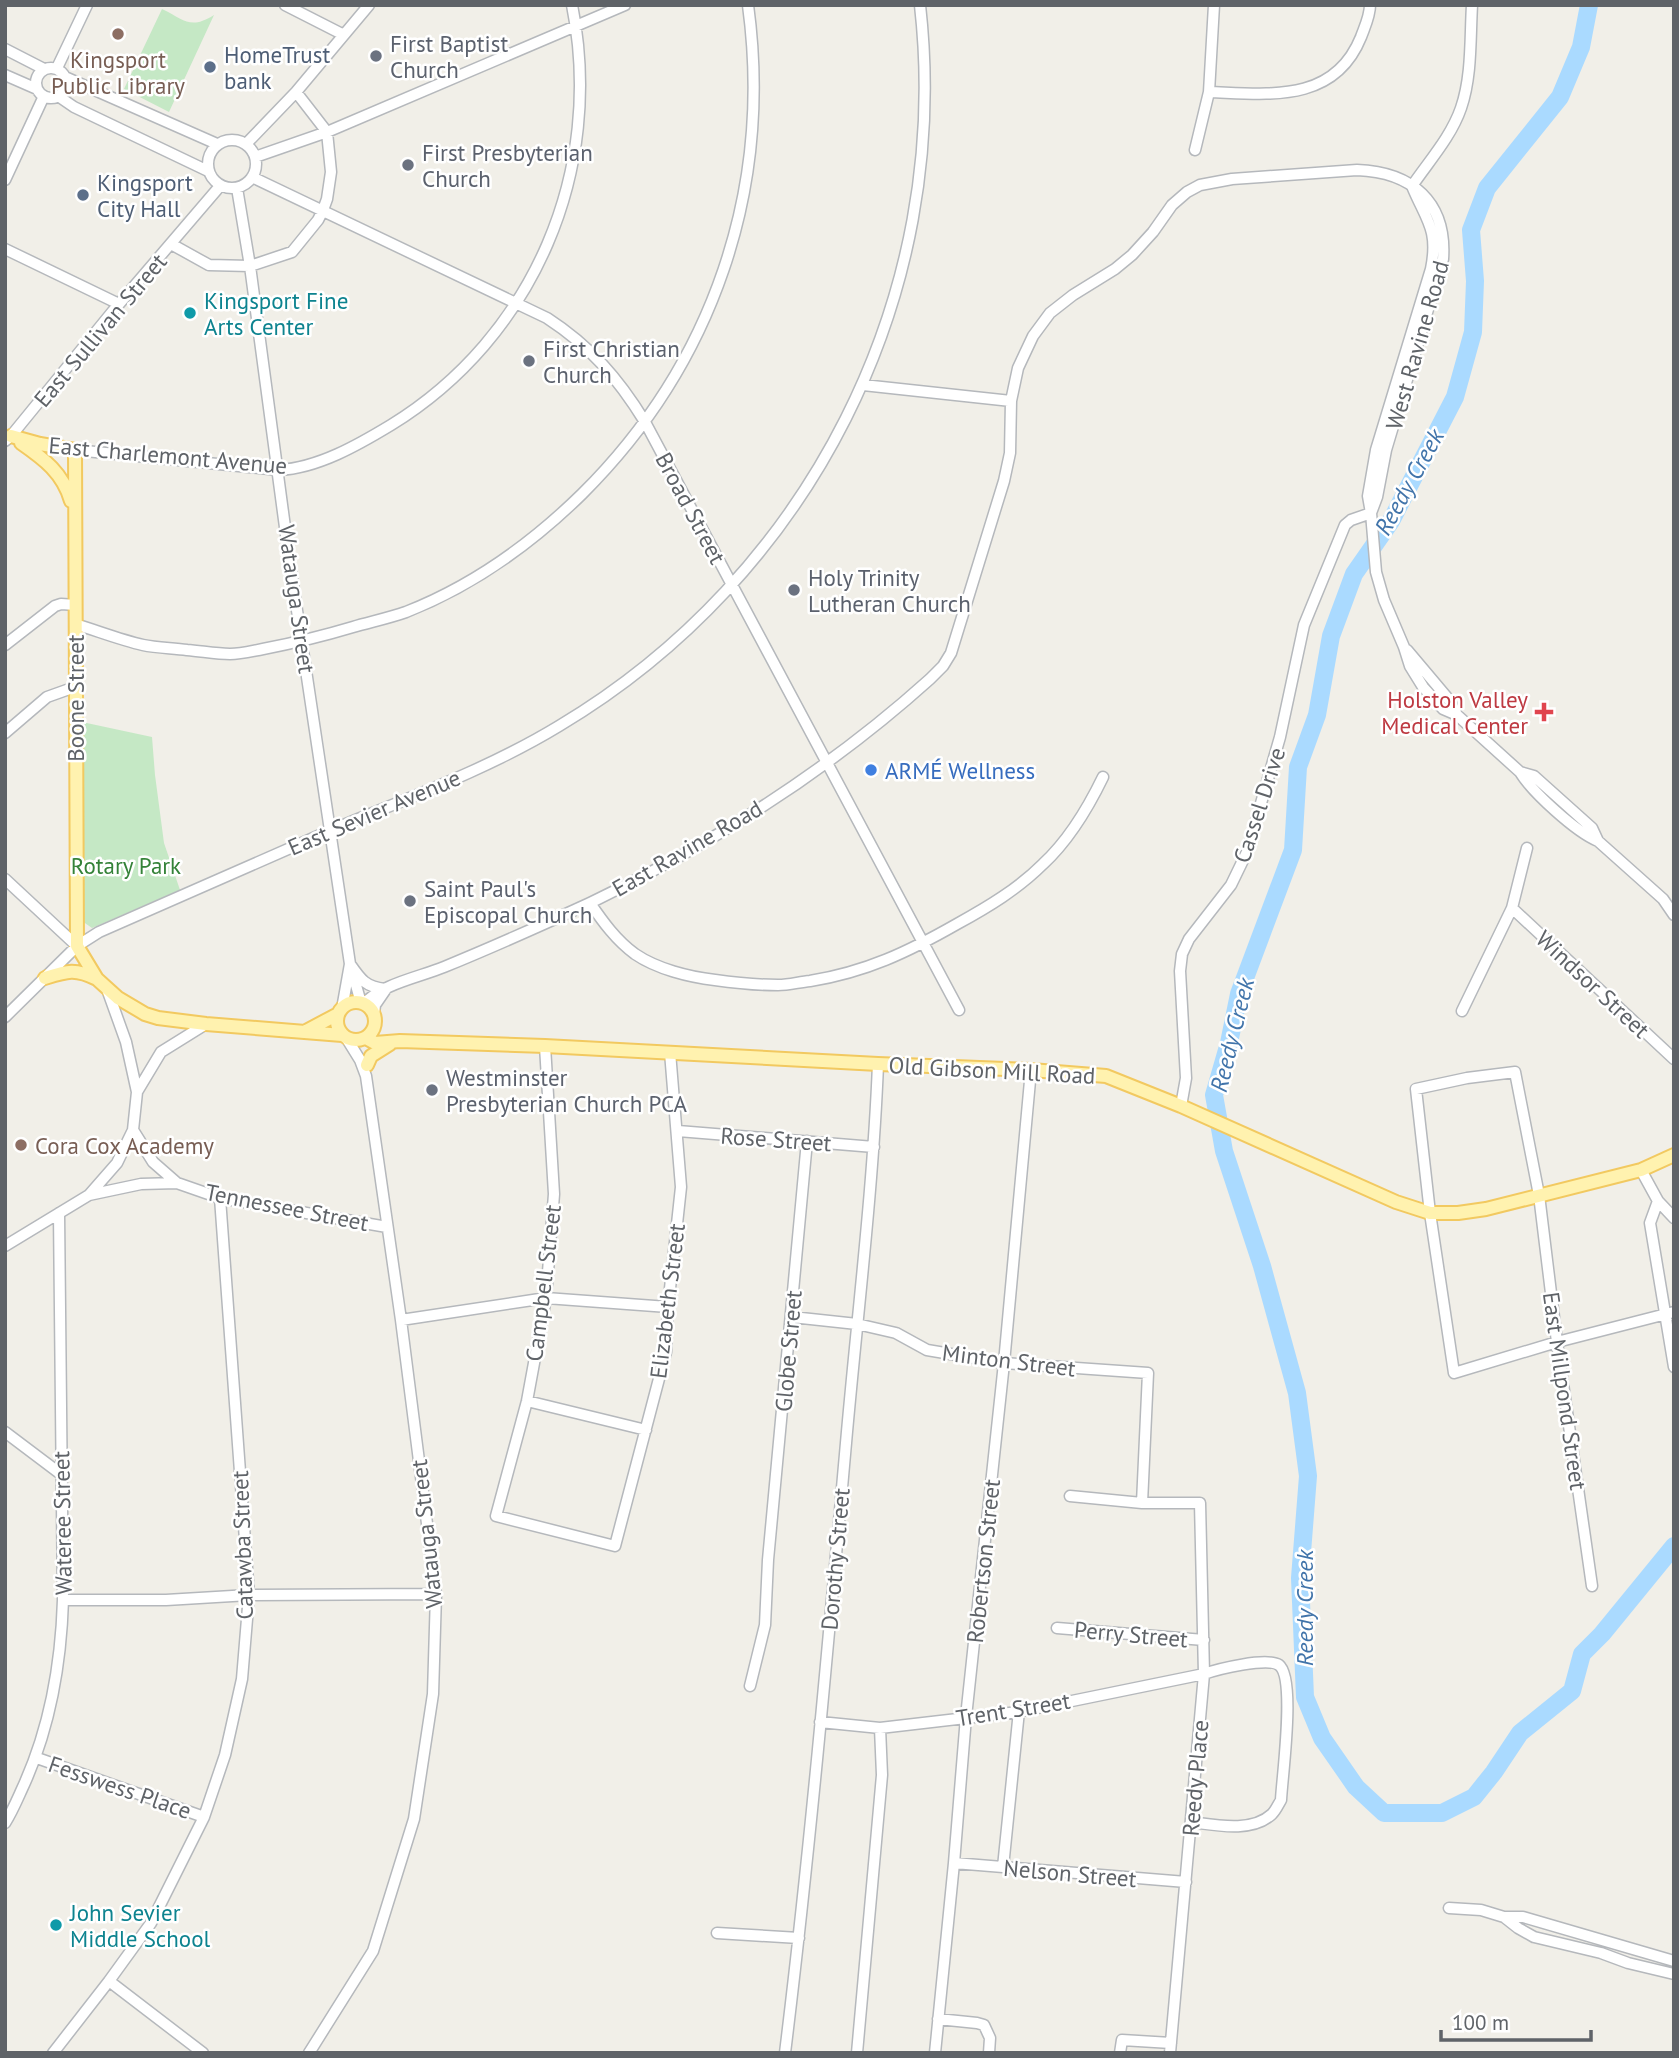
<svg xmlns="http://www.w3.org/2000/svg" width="1679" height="2058" font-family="'PT Sans',sans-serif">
  <rect width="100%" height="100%" fill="#f1efe8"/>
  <!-- green -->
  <path fill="#c5e8c5" d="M162 9C185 20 190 30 214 15L169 112 124 89Z
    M82 722 152 737 155 775 164 843 180 890 92 928 82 921Z"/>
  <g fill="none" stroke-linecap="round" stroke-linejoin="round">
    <!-- river -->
    <path stroke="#aadaff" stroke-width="18" d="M1589 5 1581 47 1560 97 1487 188 1471 230 1475 281 1473 332 1455 397 1391 521 1354 574 1331 636 1317 715 1298 767 1293 850 1239 994 1229 1043 1214 1095 1224 1151 1262 1266 1297 1393 1308 1476 1300 1578 1305 1697 1322 1738 1356 1787 1384 1813H1442L1474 1797 1494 1772 1520 1733 1572 1691 1582 1654 1602 1634 1674 1546"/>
    <!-- minor casing -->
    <g stroke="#b5b8bc" stroke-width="13">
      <path id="minor" d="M285 5 344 35
        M5 49 44 69
        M36 83a15 15 0 1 1 30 0a15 15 0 1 1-30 0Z
        M57 68 87 5
        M5 75 37 89
        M65 77 217 144
        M1209 92C1268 94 1334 104 1361 37 1365 26 1370 16 1370 5
        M58 96 74 107 208 171
        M208 164a24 24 0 1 1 48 0a24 24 0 1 1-48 0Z
        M246 144 296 92 369 5
        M1195 150 1209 92 1214 5
        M255 157 327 132 625 5
        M252 177 547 318C590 346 618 378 645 422L959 1010
        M5 180 44 96
        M1412 186C1426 220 1439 229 1431 269L1376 450 1368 496 1371 513 1376 572 1384 600 1404 647 1410 666 1423 687 1443 709 1457 715 1520 772C1532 792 1576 832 1598 841L1663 899 1674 915
        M1412 186C1429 161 1451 137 1461 108 1472 76 1470 39 1472 5
        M237 188 250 266 289 557 350 964 342 1009
        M171 244 209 265 250 266 292 252 318 220 323 210 327 199 331 172 327 132 296 92
        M5 249 119 304
        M863 385 1011 401
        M5 441 11 436 113 311 220 186
        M75 450 279 470C318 468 358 445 391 425 534 337 605 170 572 5
        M75 624C98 631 121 640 143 645 157 648 173 648 187 650 201 651 216 654 230 654 241 654 252 651 263 649 294 643 323 636 353 627 370 622 389 618 406 612 472 586 531 544 582 494 713 364 773 189 748 5
        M5 645 55 606 61 604 76 605
        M1407 650 1450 701 1457 715
        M5 733 47 697 75 687
        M1520 772 1534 776 1592 828 1598 841
        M5 879 77 946
        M590 903C603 922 616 940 635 954 657 969 689 977 715 980 736 983 757 985 778 985 789 985 799 982 810 981 866 972 908 952 957 924 988 907 1018 889 1043 864 1069 840 1088 808 1103 777
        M1512 908 1674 1059
        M350 964C361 980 366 987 385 989
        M352 971 361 1003
        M107 989 126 1042 137 1092 133 1130 153 1162 177 1183 220 1198 387 1227
        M364 1004C381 984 420 977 444 967 493 947 542 925 590 903 712 844 829 770 930 679L943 666 951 653 1004 481 1010 453 1011 401 1018 368 1033 336 1050 313 1073 295 1115 269 1132 255 1153 232 1172 205 1187 192 1200 185 1232 179 1357 170C1412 172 1447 202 1443 259L1386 450 1377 497 1371 513
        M1462 1011 1512 908 1527 848
        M374 1014 375 1005 386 989
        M5 1017 77 946 99 932C178 898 257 862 336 828 411 797 490 768 559 726 809 577 953 296 920 5
        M545 1046 554 1194 546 1298 527 1401 496 1516 615 1546 666 1352 668 1307 681 1187 670 1052
        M137 1092 161 1052 206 1024
        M1181 1106 1186 1078 1180 971 1182 954 1189 939 1231 885 1247 852 1280 737 1304 625 1345 525 1351 520 1371 513
        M678 1131 874 1147
        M1641 1170 1658 1201 1674 1218
        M89 1195 141 1184 177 1183
        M1658 1201 1650 1223 1674 1367
        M5 1246 89 1195 117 1163 133 1130
        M792 1317 857 1324 896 1333 927 1350 1004 1363 1148 1373 1142 1503
        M401 1320 546 1298 668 1307
        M527 1401 646 1430
        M5 1432 62 1475
        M1070 1496 1142 1503H1200L1204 1674 1170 2053
        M1592 1586 1557 1342 1539 1195 1515 1072 1467 1078 1416 1089 1430 1213 1454 1373 1557 1342 1674 1312
        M63 1600H166L249 1595 436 1594
        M1057 1628 1204 1640
        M750 1686 765 1625 768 1560 807 1141
        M820 1722 880 1728 1018 1712 1204 1674C1218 1669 1267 1657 1279 1665 1296 1678 1282 1777 1281 1800 1278 1805 1276 1810 1272 1814 1252 1833 1215 1825 1191 1822
        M37 1758 204 1817
        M5 1823C12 1812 17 1800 22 1789 50 1729 61 1666 63 1600L59 1213
        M954 1863 1186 1882
        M1003 1867 1019 1711
        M1449 1908 1481 1910 1504 1917H1523L1674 1961
        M1504 1917 1518 1928 1534 1937 1601 1953 1628 1963 1674 1974
        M717 1933 799 1938
        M109 1981 203 2053
        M938 2019 977 2023 984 2025 990 2038 989 2053
        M53 2053 109 1981 151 1923 204 1817 225 1755 242 1679 249 1595 220 1198
        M309 2053 373 1951 414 1819 433 1694 436 1594 401 1320 366 1076 360 1060 347 1039
        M785 2053C810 1850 828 1646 846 1443 857 1317 873 1191 878 1064
        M857 2053 882 1775 880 1728
        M935 2053 954 1863 966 1717 1004 1363 1031 1070
        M1120 2053 1122 2040 1171 2043"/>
    </g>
    <!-- major casing -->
    <g stroke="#f2c960" stroke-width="16">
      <path id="major" d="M11 436 40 444 75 450 77 946 97 979 118 998 145 1014 158 1018 206 1024 342 1035
        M21 443C44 459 63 473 71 501
        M45 978C67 971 75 968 97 979
        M337 1021a19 19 0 1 1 38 0a19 19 0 1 1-38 0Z
        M306 1031 338 1014
        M366 1038 375 1043 400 1041 545 1046 878 1064 1031 1070 1106 1076 1181 1106 1396 1202 1430 1213H1458L1486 1209 1641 1170 1674 1155
        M367 1065 371 1056 390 1044"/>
    </g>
    <!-- minor -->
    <use href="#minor" stroke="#fff" stroke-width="10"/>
    <!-- major -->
    <use href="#major" stroke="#fff2af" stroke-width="12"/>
  </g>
  <!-- markers -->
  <g fill="#8d6e63" stroke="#fff" stroke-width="2.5">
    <circle cx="118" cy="34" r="7"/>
    <circle cx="21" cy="1145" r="7"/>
  </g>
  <g fill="#6b7280" stroke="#fff" stroke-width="2.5">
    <circle cx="376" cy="56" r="7"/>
    <circle cx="408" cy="165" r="7"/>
    <circle cx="529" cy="361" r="7"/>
    <circle cx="794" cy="590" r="7"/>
    <circle cx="410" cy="901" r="7"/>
    <circle cx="432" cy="1090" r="7"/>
  </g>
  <g fill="#5c6f8a" stroke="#fff" stroke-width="2.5">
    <circle cx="210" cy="67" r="7"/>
    <circle cx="83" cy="195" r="7"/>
  </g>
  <g fill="#0f9aa8" stroke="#fff" stroke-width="2.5">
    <circle cx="190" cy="313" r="7"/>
    <circle cx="56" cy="1925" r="7"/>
  </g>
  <path fill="#e0444e" stroke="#fff" stroke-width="2.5" d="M1540.5 701.5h7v7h7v7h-7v7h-7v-7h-7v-7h7z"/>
  <circle fill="#3f7fe0" stroke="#fff" stroke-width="2.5" cx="871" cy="770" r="7"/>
  <g text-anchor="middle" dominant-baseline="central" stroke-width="5" stroke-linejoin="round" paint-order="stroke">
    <!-- worship labels -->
    <g font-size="23" fill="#5b616d" stroke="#fff" text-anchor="start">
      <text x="390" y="43">First Baptist<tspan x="390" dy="26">Church</tspan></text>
      <text x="422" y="152">First Presbyterian<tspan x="422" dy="26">Church</tspan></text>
      <text x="543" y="348">First Christian<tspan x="543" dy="26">Church</tspan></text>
      <text x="808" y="577">Holy Trinity<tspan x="808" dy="26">Lutheran Church</tspan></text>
      <text x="424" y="888">Saint Paul's<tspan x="424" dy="26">Episcopal Church</tspan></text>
      <text x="446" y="1077">Westminster<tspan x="446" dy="26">Presbyterian Church PCA</tspan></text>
    </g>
    <!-- service labels -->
    <g font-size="23" fill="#4e5e75" stroke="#fff" text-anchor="start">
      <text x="224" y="54">HomeTrust<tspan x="224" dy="26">bank</tspan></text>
      <text x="97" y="182">Kingsport<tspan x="97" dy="26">City Hall</tspan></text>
    </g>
    <!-- education labels -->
    <g font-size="23" fill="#785e54" stroke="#fff">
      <text x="118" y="59">Kingsport<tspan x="118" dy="26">Public Library</tspan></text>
      <text x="35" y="1145" text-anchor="start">Cora Cox Academy</text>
    </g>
    <!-- culture labels -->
    <g font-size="23" fill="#0d838f" stroke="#fff" text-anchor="start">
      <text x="204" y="300">Kingsport Fine<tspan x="204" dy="26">Arts Center</tspan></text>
      <text x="70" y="1912">John Sevier<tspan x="70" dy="26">Middle School</tspan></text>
    </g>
    <!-- street labels -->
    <g font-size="23" fill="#5f6368" stroke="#fff">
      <text transform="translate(100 330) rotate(-50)">East Sullivan Street</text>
      <text transform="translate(1417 345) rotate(-74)">West Ravine Road</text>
      <text transform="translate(168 455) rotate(5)">East Charlemont Avenue</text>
      <text transform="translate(691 508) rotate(62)">Broad Street</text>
      <text transform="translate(297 599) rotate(82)">Watauga Street</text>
      <text transform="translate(75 698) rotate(-90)">Boone Street</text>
      <text transform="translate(1259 805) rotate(-72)">Cassel Drive</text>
      <text transform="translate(374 812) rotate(-23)">East Sevier Avenue</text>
      <text transform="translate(687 848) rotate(-30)">East Ravine Road</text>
      <text transform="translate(1593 984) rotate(43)">Windsor Street</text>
      <text transform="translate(992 1070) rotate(3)">Old Gibson Mill Road</text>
      <text transform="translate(776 1139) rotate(4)">Rose Street</text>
      <text transform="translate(287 1207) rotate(11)">Tennessee Street</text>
      <text transform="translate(543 1283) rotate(-83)">Campbell Street</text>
      <text transform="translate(667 1301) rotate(-83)">Elizabeth Street</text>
      <text transform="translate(788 1351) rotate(-85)">Globe Street</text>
      <text transform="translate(1009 1360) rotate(7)">Minton Street</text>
      <text transform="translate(1565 1391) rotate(82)">East Millpond Street</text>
      <text transform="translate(62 1523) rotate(-91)">Wateree Street</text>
      <text transform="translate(426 1534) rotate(-96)">Watauga Street</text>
      <text transform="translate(242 1545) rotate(-92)">Catawba Street</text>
      <text transform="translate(835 1559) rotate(-85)">Dorothy Street</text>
      <text transform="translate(983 1561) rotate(-84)">Robertson Street</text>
      <text transform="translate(1131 1634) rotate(5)">Perry Street</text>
      <text transform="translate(1013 1709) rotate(-9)">Trent Street</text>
      <text transform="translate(1195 1778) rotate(-85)">Reedy Place</text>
      <text transform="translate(120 1787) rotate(19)">Fesswess Place</text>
      <text transform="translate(1070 1873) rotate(5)">Nelson Street</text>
    </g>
    <!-- health labels -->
    <g font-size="23" fill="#be3a42" stroke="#fff" text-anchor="end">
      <text x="1528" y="699">Holston Valley<tspan x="1528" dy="26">Medical Center</tspan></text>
    </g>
    <!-- shop labels -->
    <g font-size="23" fill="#366cbe" stroke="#fff" text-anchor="start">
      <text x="885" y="770">ARMÉ Wellness</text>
    </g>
    <!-- park labels -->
    <g font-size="23" fill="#348238" stroke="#fff">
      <text x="126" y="865">Rotary Park</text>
    </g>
    <!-- water labels -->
    <g font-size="24" font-style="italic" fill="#4174aa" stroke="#fff">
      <text transform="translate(1409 482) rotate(-61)">Reedy Creek</text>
      <text transform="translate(1232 1035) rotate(-76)">Reedy Creek</text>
      <text transform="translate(1304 1608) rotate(-90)">Reedy Creek</text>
    </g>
  </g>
  <!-- border -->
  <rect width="1679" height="2058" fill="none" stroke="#5f6368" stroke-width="14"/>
  <!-- scale -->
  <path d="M1441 2030v10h150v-10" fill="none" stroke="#5f6368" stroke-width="3.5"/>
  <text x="1452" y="2030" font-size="21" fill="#5f6368" stroke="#ffffff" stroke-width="5" paint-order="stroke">100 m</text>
</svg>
